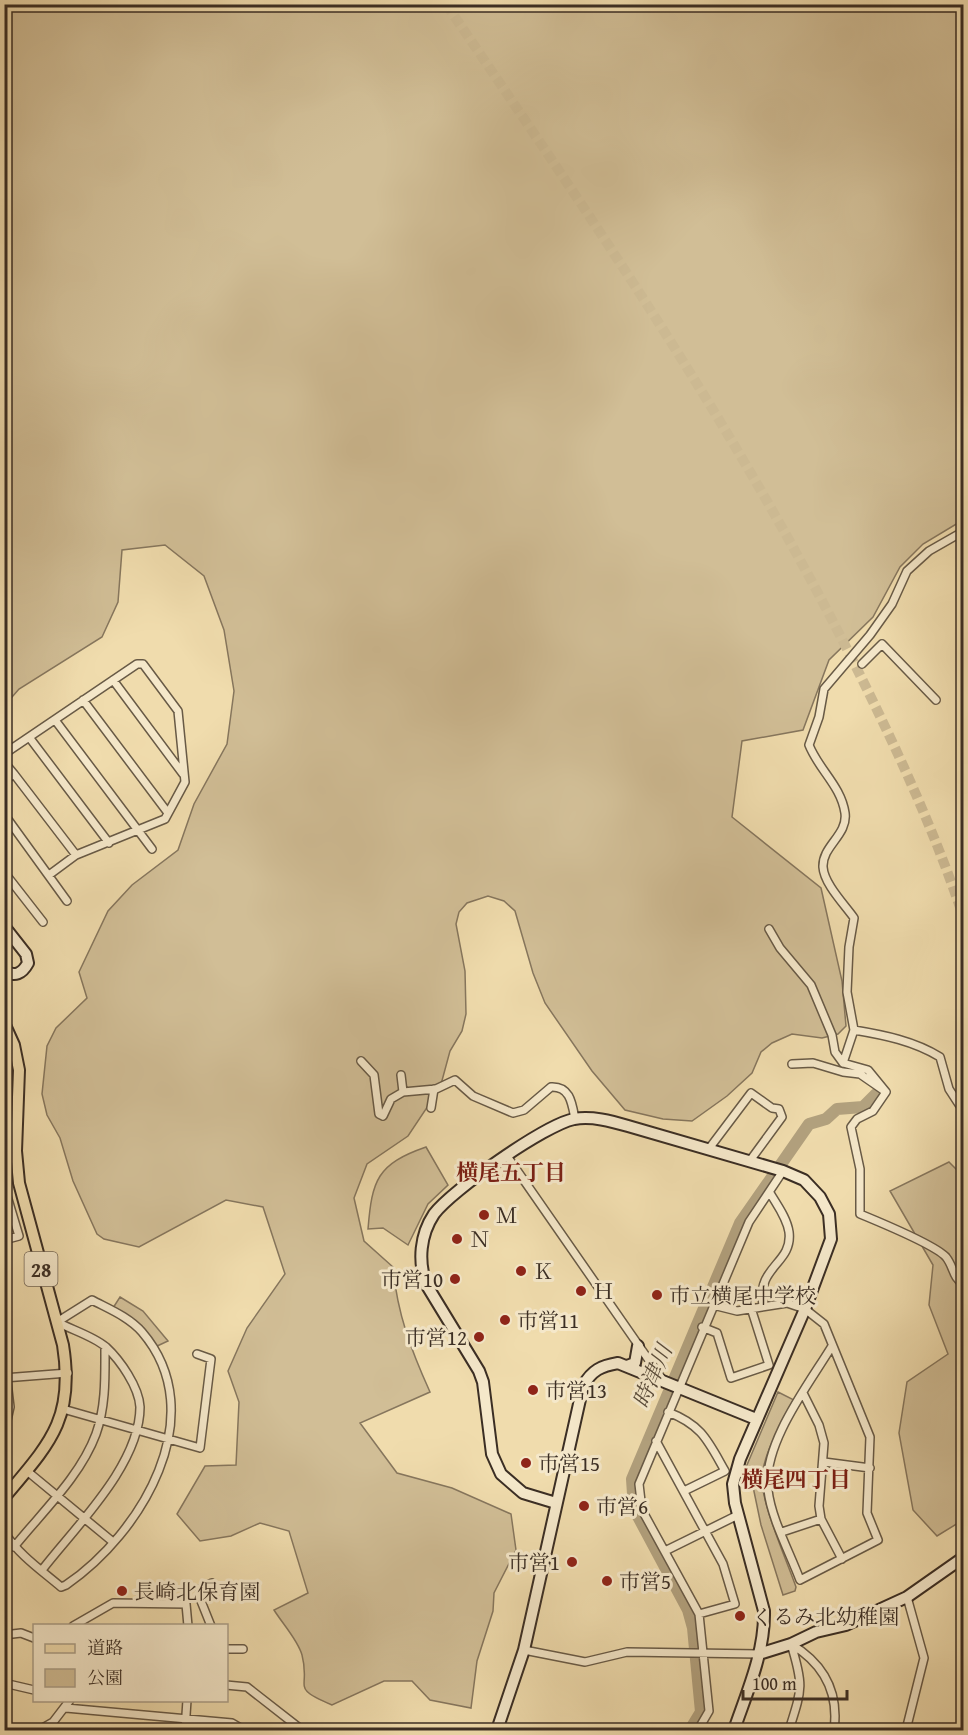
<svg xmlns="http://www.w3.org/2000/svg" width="968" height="1735" font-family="'Gentium Book Plus','Noto Serif JP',serif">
  <rect width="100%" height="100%" fill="#f0dcad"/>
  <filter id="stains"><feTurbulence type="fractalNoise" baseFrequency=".00333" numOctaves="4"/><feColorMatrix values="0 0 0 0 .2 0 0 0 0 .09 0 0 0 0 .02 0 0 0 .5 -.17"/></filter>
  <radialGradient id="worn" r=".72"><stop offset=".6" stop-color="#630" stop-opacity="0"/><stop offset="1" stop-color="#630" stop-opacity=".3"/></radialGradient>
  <!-- green -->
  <path fill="#d1be96" stroke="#86765d" stroke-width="1.5" d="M5 5H963V520L923 544 900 567 873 617 829 660 803 730 742 741 732 817 821 888 842 981 846 1026 838 1034 822 1038 792 1034 772 1043 761 1052 752 1073 727 1096 692 1121 663 1119 625 1110 592 1071 545 1003 533 973 515 911 504 901 488 896 467 903 459 912 456 924 465 971 466 1014 462 1031 450 1051 440 1088 408 1136 367 1164 354 1198 364 1241 393 1267C397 1313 411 1350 430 1392L360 1423 397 1473 452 1488 511 1514 516 1550 494 1593 493 1611 477 1661 471 1708 430 1700 412 1681H384L332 1705C289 1687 311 1689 302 1655 298 1640 282 1623 274 1610L308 1593 289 1531 260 1523 231 1536 200 1541 177 1514 205 1466 236 1465 239 1402 228 1371 247 1328 285 1274 263 1207 226 1200 139 1247 104 1239 97 1234 73 1181 60 1138 47 1115 42 1094 47 1046 56 1028 87 998 79 972 108 911 132 885 178 850 194 804 227 744 234 691 224 630 204 576 165 545 122 550 118 602 102 637 19 689 5 705Z
    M426 1147 448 1185 428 1204 408 1245 383 1228 368 1229C372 1180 377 1164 426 1147Z
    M949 1162 963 1176V1520L937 1536 913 1510 899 1433 907 1382 948 1354 929 1305 933 1265 890 1191Z
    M120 1297 143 1311 168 1341 155 1347 113 1308Z
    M778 1392 794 1400C782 1424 765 1449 762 1476 760 1501 787 1561 796 1587L795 1591 783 1595 761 1525 751 1477 744 1472Z"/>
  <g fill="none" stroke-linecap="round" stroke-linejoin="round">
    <!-- stream -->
    <path stroke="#82735a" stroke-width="2" d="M4 1402V1405"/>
    <!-- river -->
    <path stroke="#b2a17e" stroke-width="12" d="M690 1730 701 1712 693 1628 688 1610 634 1509 632 1479 740 1223 809 1124 826 1119 837 1109 863 1107 876 1094"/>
    <!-- secondary-tunnel -->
    <path stroke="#ccb992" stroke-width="10" stroke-dasharray="10 5" stroke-linecap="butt" d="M446 4C591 217 738 431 853 661 895 745 934 829 964 919"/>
    <!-- street casing -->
    <g stroke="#685a46" stroke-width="10">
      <path id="street" d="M862 664 882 644 936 700
        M113 680 183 774
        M83 700 168 813
        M55 720 152 849
        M29 737 109 843
        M4 754 137 664H143L178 711 185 782 165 819 76 855 49 875
        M4 762 14 774 4 781
        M14 774 76 855
        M4 814 67 901
        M4 872 43 922
        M769 929 780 948 811 985 832 1035 835 1052 843 1063
        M854 1030C884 1035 914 1041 940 1057L949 1089 964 1112
        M361 1061 374 1075 379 1114 383 1116 391 1099 403 1092
        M792 1064 813 1063 843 1072 860 1074 886 1092 873 1111 857 1119 851 1127 860 1169V1214C877 1221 935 1245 946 1257 954 1267 952 1277 964 1285
        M401 1075 403 1092 436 1089 455 1080 473 1096 513 1113 524 1110 551 1087C570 1086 572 1103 575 1119
        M4 1081 7 1088 4 1092
        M886 1092 868 1070 843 1063 854 1030 847 992 849 947 854 918C845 905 824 884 823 867 822 846 848 835 845 813 841 786 819 770 809 745L819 717 824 689 870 635 892 604 907 571 929 551 964 531
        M431 1108 434 1089
        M708 1150 751 1093 772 1108 779 1109 782 1117 749 1162
        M507 1156 662 1379
        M4 1186 19 1236 4 1240
        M713 1305 737 1311 787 1303 805 1309 824 1324 870 1437 867 1513 878 1540 800 1580C790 1553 771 1518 768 1490 762 1444 809 1384 832 1346
        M763 1305C756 1266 793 1264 789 1232 787 1218 777 1205 770 1193
        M702 1327 717 1333 731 1378 769 1365 751 1308
        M4 1356 10 1407 4 1434
        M4 1378 68 1373
        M803 1393 819 1425 824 1443 819 1506 821 1519 842 1559
        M63 1409 200 1448 211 1359 197 1354
        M668 1412C702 1425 708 1441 725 1471L684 1491
        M656 1441 723 1564 735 1604 699 1614
        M824 1462 870 1468
        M27 1471 113 1542
        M4 1532C19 1555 41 1570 61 1587L66 1585C141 1534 213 1415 142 1332 129 1317 109 1309 92 1300L57 1322
        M782 1532 821 1519
        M14 1547C42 1512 80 1477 96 1434 106 1406 105 1376 105 1347
        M665 1551 738 1515
        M42 1570C75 1527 140 1465 140 1407 139 1387 120 1360 106 1347 93 1336 72 1330 57 1322
        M73 1626 113 1603 186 1604 188 1626
        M211 1626 201 1601 200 1589 212 1583
        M4 1635 21 1633 34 1638
        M791 1644C824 1664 839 1693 834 1730
        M226 1649H243
        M524 1650 585 1662 627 1652 759 1654
        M4 1683 34 1690
        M226 1685 247 1687 302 1730
        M66 1708 232 1723 244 1730
        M39 1730 53 1722
        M47 1730 70 1700
        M185 1730 187 1700
        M396 1730 397 1728 403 1730
        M698 1730 709 1711 699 1614 642 1510 639 1484 749 1222 783 1171
        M789 1730C802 1689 804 1686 791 1644
        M906 1730 924 1658 907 1597"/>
    </g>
    <!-- secondary casing -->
    <g stroke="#3b2e24" stroke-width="14">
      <path id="secondary" d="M4 926 26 954 28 963C22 974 15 977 4 971
        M627 1366 635 1363 638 1346
        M556 1503 523 1493 501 1474 492 1454 483 1382 479 1371 426 1284C418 1261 420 1235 434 1214 452 1190 545 1125 574 1119 592 1116 611 1121 628 1126L783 1171 804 1180 820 1197 829 1214 831 1239 805 1309 740 1459 733 1484 735 1503 764 1611C765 1652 747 1692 734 1730
        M759 1654 791 1644 816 1632 846 1625 907 1597 964 1557
        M497 1730 524 1650 583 1386C592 1370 601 1366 618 1363L756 1419"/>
    </g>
    <!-- primary casing -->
    <g stroke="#3b2e24" stroke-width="14">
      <path id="primary" d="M4 1023 14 1045 19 1070 16 1151 19 1183 63 1345C75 1420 49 1444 4 1498"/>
    </g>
    <!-- street -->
    <use href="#street" stroke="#f5e8ca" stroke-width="7"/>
    <!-- secondary -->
    <use href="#secondary" stroke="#f5e8ca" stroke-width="10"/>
    <!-- primary -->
    <use href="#primary" stroke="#f0dcad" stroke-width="10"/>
  </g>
  <!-- markers -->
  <g fill="#8f2418" stroke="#f5e8ca" stroke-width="2">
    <circle cx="484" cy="1215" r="6"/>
    <circle cx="457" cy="1239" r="6"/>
    <circle cx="521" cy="1271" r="6"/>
    <circle cx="455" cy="1279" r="6"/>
    <circle cx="581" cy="1291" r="6"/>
    <circle cx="657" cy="1295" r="6"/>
    <circle cx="505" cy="1320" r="6"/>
    <circle cx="479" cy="1337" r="6"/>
    <circle cx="533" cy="1390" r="6"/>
    <circle cx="526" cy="1463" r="6"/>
    <circle cx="584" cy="1506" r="6"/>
    <circle cx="572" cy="1562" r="6"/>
    <circle cx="607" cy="1581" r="6"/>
    <circle cx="122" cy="1591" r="6"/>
    <circle cx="740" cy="1616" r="6"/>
  </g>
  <g text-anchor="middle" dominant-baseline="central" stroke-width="6" stroke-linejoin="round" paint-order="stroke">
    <!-- shield labels -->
    <rect fill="#f5e8ca" stroke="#736656" stroke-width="1.5" x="24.5" y="1252" width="33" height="34" rx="4.5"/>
    <g font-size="20" font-weight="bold" fill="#3b2e24">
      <text x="41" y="1269">28</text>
    </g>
    <!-- poi labels -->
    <g font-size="21" fill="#3b2e24" stroke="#f5e8ca" text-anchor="start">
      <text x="496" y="1215">Ｍ</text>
      <text x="469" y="1239">Ｎ</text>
      <text x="533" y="1271">Ｋ</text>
      <text x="443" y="1279" text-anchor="end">市営10</text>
      <text x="593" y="1291">Ｈ</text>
      <text x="669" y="1295">市立横尾中学校</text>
      <text x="517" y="1320">市営11</text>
      <text x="467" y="1337" text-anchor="end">市営12</text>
      <text x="545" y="1390">市営13</text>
      <text x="538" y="1463">市営15</text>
      <text x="596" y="1506">市営6</text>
      <text x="560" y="1562" text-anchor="end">市営1</text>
      <text x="619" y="1581">市営5</text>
      <text x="134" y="1591">長崎北保育園</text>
      <text x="752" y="1616">くるみ北幼稚園</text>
    </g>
    <!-- neighbourhood labels -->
    <g font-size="22" font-weight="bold" fill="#7a1f14" stroke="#f5e8ca">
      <text x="511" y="1172">横尾五丁目</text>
      <text x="796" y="1479">横尾四丁目</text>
    </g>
    <!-- water labels -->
    <g font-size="22" font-style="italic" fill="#594b3a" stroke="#f5e8ca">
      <text transform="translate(652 1376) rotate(-67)">時津川</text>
    </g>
  </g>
  <!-- margin -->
  <rect width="968" height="1735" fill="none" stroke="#f0dcad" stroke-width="24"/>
  <rect x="6" y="6" width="956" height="1723" fill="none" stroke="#3b2e24" stroke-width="3"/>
  <rect x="12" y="12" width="944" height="1711" fill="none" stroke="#3b2e24" stroke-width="1.5"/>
  <!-- legend -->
  <rect x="33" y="1624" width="195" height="78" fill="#f5e8ca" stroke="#ab9e88" stroke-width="1.5"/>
  <rect x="45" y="1644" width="30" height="9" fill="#f0dcad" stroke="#ab9e88" stroke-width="1.5"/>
  <text x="87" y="1654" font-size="18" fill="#3b2e24">道路</text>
  <rect x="45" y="1669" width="30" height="18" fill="#d1be96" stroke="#ab9e88" stroke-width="1.5"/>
  <text x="87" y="1684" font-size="18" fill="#3b2e24">公園</text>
  <!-- scale -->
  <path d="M743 1690v9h104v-9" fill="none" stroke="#3b2e24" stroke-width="3"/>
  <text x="752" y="1690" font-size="18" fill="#3b2e24" stroke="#f5e8ca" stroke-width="4.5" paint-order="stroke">100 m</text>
  <rect width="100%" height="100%" filter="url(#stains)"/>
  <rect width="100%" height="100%" fill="url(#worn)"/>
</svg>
